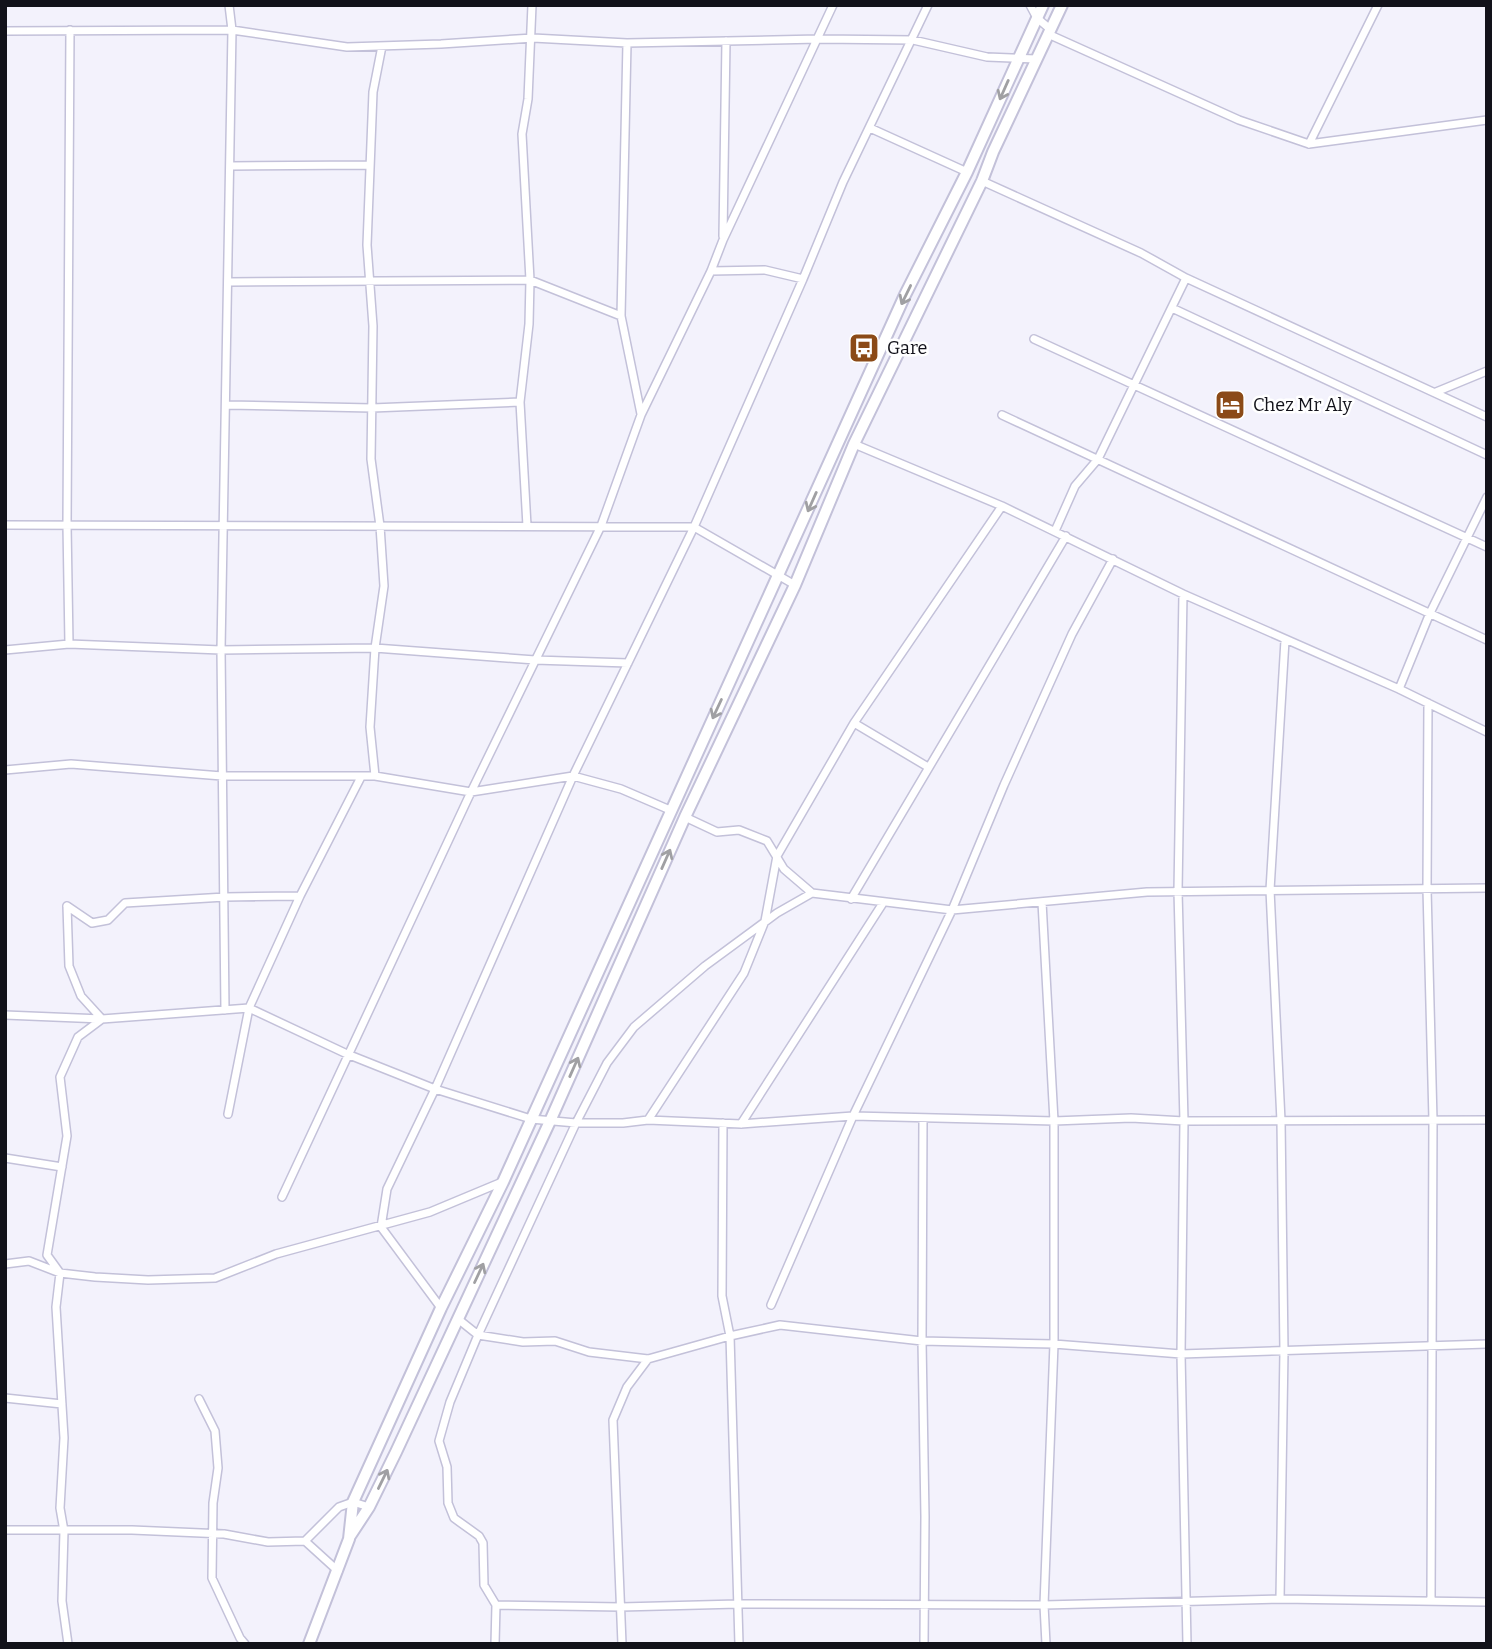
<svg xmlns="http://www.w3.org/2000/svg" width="1492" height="1649" font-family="Bitter,serif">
  <rect width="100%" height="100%" fill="#f3f2fc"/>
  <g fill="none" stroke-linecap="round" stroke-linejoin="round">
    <!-- minor casing -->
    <g stroke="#c3c1d9" stroke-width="10">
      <path id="minor" d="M1030 5 1037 18 1050 29
        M5 31 232 30 347 47 441 44 533 38 627 43 819 39 913 40 987 57 1036 59
        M1048 34 1239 120 1309 144 1487 120
        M627 43 621 316 641 414
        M870 128 967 172
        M1309 144 1378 5
        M231 166 370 165
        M982 181 1141 253 1186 278 1487 417
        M723 236 726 41
        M711 271 765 270 803 279
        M229 282 530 280 621 316
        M1172 308 1487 455
        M1034 339 1487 547
        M1436 392 1487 371
        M226 405 372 408 520 402
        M1002 415 1487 640
        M854 444 1002 506 1183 594 1399 689 1487 732
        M5 525 694 527 795 585
        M527 526 520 402 529 324 530 280 522 134 528 99 532 5
        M1055 531 1075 486 1098 459 1186 278
        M1183 594 1178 891 1184 1121 1181 1354 1187 1644
        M69 644 67 525 70 30
        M5 650 69 644 221 650 375 648 535 660 628 663
        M1399 689 1430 613 1487 497
        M1428 703 1427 889 1433 1120 1431 1600
        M854 723 928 767
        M5 770 71 764 222 776H375L471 792 573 776 621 789 670 810
        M375 776 370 727 375 648 384 586 380 526 371 459 373 326 367 245 373 92 382 46
        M685 817 717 832 739 830 767 841 784 869 812 893 952 910 1147 892 1487 888
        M851 899 1066 536
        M1042 902 1054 1121V1344L1044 1605 1046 1644
        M67 906 92 923 108 920 125 903 225 897 300 896
        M67 906 69 966 81 996 102 1019
        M225 1010 221 650 232 30 229 5
        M5 1015 102 1019
        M228 1114 249 1008 300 896 361 777
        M648 1120 744 973 765 921 777 856 854 723 1002 506
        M923 1120 922 1341 925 1517 924 1644
        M723 1123 722 1296 730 1336 739 1644
        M741 1124 883 903
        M5 1158 62 1167
        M282 1197 471 792 601 526 641 415 711 271 723 240 833 5
        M5 1264 29 1261 60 1273 95 1277 148 1280 215 1278 276 1254 430 1212 502 1182
        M771 1305 853 1116 952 910 1004 785 1072 634 1113 559
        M441 1308 381 1227 387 1189 435 1089 573 776 694 527 803 279 843 182 928 5
        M458 1319 478 1335 523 1342 555 1341 589 1352 648 1359 730 1336 780 1325 922 1341 1054 1344 1181 1354 1487 1344
        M5 1398 62 1404
        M199 1399 215 1431 218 1468 213 1503 212 1578 240 1638 245 1644
        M5 1530H132L224 1534 268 1542 305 1541 338 1571
        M305 1541 339 1507 353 1502 369 1507
        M1280 1599 1284 1351 1281 1121 1270 890 1285 640
        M496 1605 621 1607 738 1604 1044 1605 1280 1599 1487 1602
        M68 1644 62 1601 64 1531 60 1508 64 1438 56 1307 60 1273 47 1255 67 1136 60 1077 78 1037 102 1019 249 1008 347 1054 435 1089 531 1119 576 1123H623L648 1120 741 1124 853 1116 1054 1121 1131 1118 1184 1121 1487 1120
        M495 1644 496 1605 484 1585 483 1543 479 1536 454 1518 448 1503 447 1467 439 1441 450 1402 478 1335 576 1123 607 1063 634 1027 705 966 777 913 812 893
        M622 1644 613 1420 627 1387 648 1359"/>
    </g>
    <!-- secondary casing -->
    <g stroke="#c3c1d9" stroke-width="14">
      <path id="secondary" d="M350 1536 369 1507 396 1452 551 1119 685 817 795 585 854 444 982 181 993 152 1062 5
        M309 1644 349 1539 353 1502 441 1308 503 1182 905 295 967 172 1043 5"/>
    </g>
    <!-- minor -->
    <use href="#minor" stroke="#fff" stroke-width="7"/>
    <!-- secondary -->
    <use href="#secondary" stroke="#fff" stroke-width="10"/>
  </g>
  <!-- one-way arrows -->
  <defs><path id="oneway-shaft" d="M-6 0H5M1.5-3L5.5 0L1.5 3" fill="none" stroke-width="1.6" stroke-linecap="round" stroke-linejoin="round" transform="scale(1.75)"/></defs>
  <g stroke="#a0a0a3">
    <use href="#oneway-shaft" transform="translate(1004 90) rotate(114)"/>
    <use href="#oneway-shaft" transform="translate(906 295) rotate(116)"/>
    <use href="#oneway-shaft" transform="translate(812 502) rotate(114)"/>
    <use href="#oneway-shaft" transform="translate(717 709) rotate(115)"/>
    <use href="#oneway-shaft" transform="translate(666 859) rotate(-66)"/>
    <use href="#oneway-shaft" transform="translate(574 1067) rotate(-66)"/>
    <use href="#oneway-shaft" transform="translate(479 1273) rotate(-65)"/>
    <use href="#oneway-shaft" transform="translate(383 1479) rotate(-64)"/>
  </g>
  <!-- icons -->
  <defs>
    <g id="bus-square" transform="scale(1.575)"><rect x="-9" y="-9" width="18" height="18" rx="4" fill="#8b4a17" stroke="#fff"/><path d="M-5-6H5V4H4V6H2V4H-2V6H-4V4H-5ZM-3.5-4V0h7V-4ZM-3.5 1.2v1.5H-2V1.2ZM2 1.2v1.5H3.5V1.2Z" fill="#fff"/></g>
    <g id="hotel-square" transform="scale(1.575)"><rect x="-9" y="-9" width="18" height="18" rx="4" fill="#8b4a17" stroke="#fff"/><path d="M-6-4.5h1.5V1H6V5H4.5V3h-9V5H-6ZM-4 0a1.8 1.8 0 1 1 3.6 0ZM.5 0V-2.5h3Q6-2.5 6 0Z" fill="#fff"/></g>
  </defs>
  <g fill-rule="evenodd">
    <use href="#bus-square" x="864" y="348"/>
    <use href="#hotel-square" x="1230" y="405"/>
  </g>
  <g text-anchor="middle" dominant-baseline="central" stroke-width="5" stroke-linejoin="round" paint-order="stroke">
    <!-- poi labels -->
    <g font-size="18" fill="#12121a" stroke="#fff" text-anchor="start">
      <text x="887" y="348">Gare</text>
      <text x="1253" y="405">Chez Mr Aly</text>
    </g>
  </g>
  <!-- border -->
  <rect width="1492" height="1649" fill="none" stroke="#12121a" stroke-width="14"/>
</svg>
